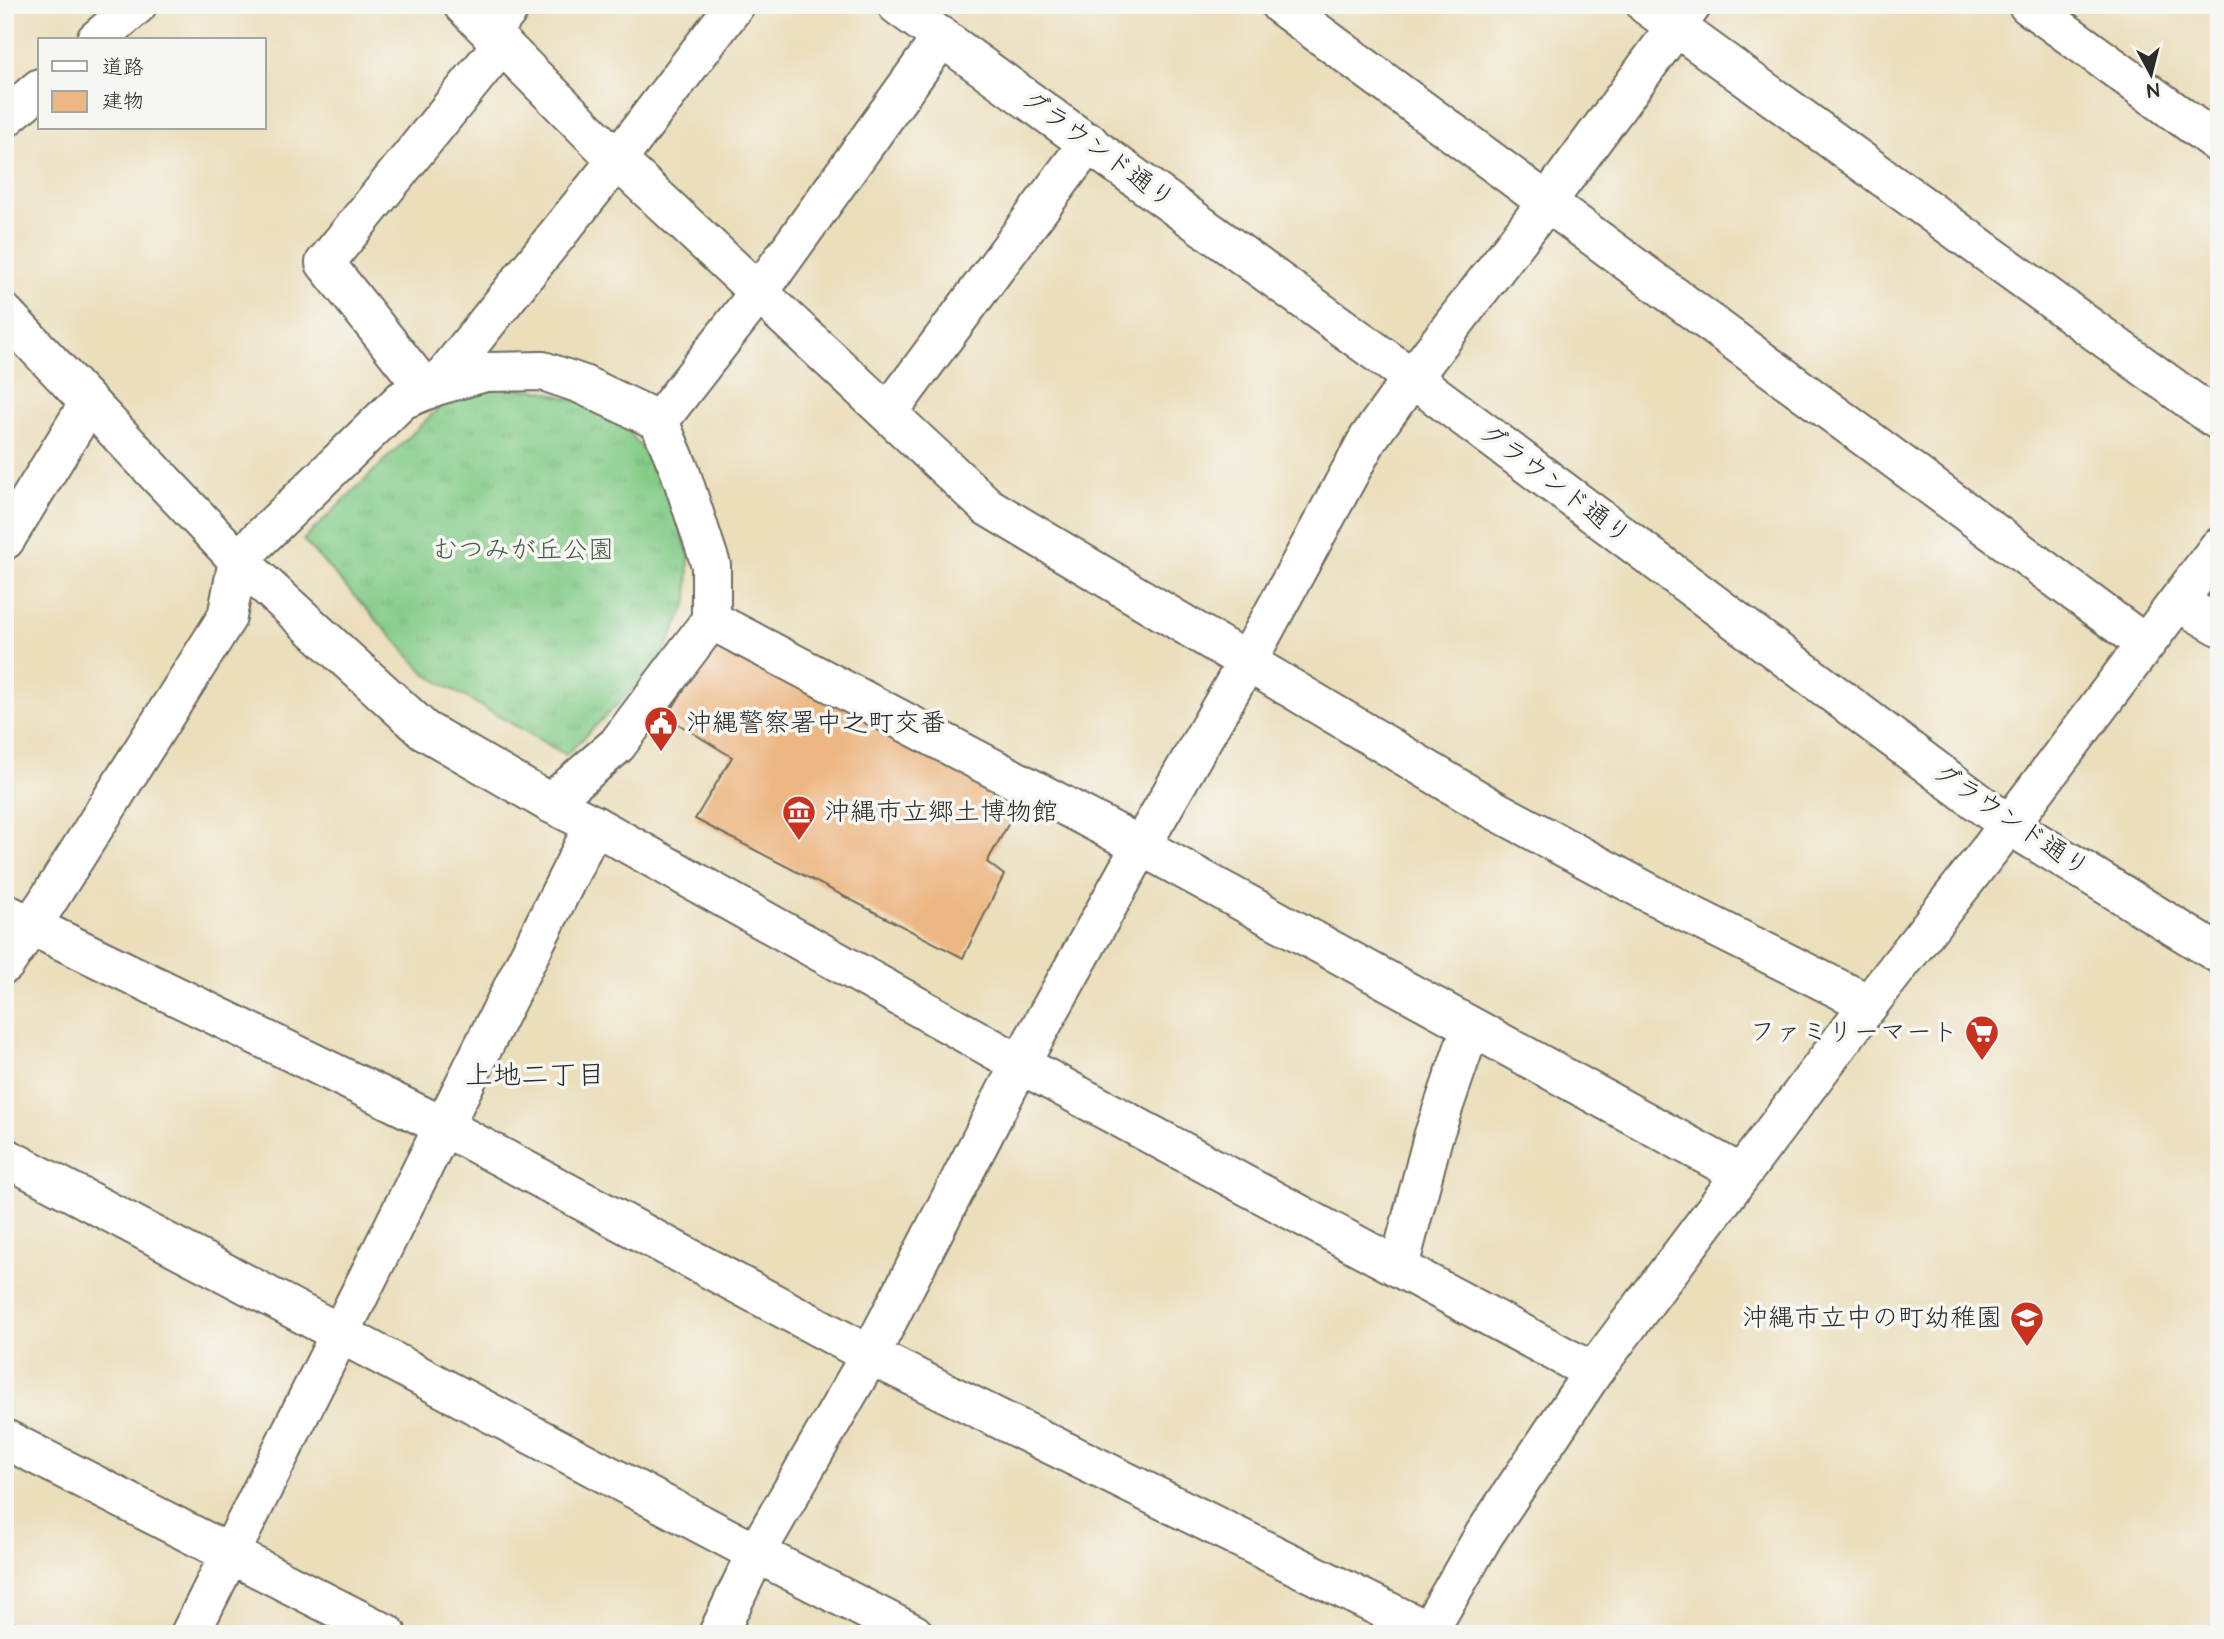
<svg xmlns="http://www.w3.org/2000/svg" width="2224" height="1639" font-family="'Architects Daughter','Klee One',sans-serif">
  <defs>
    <pattern id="grass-tufts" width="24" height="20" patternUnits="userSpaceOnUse" patternTransform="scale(1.75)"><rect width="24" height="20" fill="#84cc88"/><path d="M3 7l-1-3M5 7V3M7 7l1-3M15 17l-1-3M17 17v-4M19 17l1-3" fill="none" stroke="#72af76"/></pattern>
  </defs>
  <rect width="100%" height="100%" fill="#f6f6f2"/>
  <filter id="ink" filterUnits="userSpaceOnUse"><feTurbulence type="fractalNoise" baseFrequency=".0143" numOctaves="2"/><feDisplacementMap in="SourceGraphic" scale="14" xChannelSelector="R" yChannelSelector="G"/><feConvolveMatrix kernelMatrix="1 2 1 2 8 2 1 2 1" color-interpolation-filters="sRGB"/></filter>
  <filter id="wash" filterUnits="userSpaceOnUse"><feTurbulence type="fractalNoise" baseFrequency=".00686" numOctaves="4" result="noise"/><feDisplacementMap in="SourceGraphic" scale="28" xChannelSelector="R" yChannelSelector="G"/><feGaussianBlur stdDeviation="1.57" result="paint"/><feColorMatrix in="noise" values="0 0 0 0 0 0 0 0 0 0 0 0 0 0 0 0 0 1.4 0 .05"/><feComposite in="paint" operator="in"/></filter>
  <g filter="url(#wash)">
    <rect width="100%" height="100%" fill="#ebdebb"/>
    <!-- grass -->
    <path fill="url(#grass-tufts)" stroke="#587c5a" stroke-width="2" d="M494 386 543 391 584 403 619 419 662 474 689 555 688 601 660 662 566 755 427 675 303 540 450 397Z"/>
    <g id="blocks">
      <!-- building -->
      <path fill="#edb783" d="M717 636 1028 789 987 862 1004 875 963 958 695 819 732 757 667 717Z"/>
    </g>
  </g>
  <g filter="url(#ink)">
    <use href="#blocks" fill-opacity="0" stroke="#6e6a5d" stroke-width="2"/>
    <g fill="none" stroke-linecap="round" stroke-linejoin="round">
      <!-- street casing -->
      <g stroke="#6e6a5d" stroke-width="42">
        <path id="street" d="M463 5 617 160 988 507 1493 809 1683 911 1869 1004
          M1280 5 2145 644
          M1646 5 2219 421
          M2028 5 2219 144
          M490 33 512 5
          M436 386 485 372 543 371 581 384 659 421 760 291 942 37
          M426 390 325 263 502 44
          M888 413 1089 142
          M659 421 680 471 711 565V620L1141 846 1741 1174
          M5 540 89 403
          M2178 602 2219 626
          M550 803 617 745 711 620
          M5 913 443 1126 870 1355 1428 1631
          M5 964 47 902 227 617 238 560 402 400 436 386 617 160 735 5
          M5 1157 756 1553 914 1634
          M1399 1267 1433 1137 1471 1027
          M5 1439 387 1634
          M190 1634 594 825
          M718 1634 756 1553 870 1355 1020 1064 1141 846 1247 662 1368 439 1412 378 1547 202 1692 5"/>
      </g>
      <!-- secondary casing -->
      <g stroke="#6e6a5d" stroke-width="42">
        <path id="secondary" d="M897 5 1412 378 2009 825 2219 954
          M5 314 238 560 424 730 550 803 594 825 1020 1064 1593 1372
          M1427 1634 1484 1535 1593 1372 1869 1004 2009 825 2219 547"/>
      </g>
      <!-- highway casing -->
      <g stroke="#6e6a5d" stroke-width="42">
        <path id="highway" d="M96 40 137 5
          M5 118 40 88"/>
      </g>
      <!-- street -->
      <use href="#street" stroke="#fff" stroke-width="38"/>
      <!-- secondary -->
      <use href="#secondary" stroke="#fff" stroke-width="38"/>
      <!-- highway -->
      <use href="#highway" stroke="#fff" stroke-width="38"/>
    </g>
  </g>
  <!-- icons -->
  <defs>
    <g id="civic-pin" transform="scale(1.75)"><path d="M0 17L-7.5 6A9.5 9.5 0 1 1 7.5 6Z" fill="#c8321e" stroke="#f6f6f2"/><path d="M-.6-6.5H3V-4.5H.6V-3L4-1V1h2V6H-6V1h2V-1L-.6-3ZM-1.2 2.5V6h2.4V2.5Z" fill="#fff"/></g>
    <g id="museum-pin" transform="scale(1.75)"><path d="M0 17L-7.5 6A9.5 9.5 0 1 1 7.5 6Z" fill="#c8321e" stroke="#f6f6f2"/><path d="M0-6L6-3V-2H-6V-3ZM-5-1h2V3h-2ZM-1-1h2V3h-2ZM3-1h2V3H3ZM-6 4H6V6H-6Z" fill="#fff"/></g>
    <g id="supermarket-pin" transform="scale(1.75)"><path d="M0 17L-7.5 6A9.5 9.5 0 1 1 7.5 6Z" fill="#c8321e" stroke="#f6f6f2"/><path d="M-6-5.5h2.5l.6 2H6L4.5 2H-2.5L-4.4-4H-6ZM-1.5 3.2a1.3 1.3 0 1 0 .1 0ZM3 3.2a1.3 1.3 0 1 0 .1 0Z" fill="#fff"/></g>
    <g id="school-pin" transform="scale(1.75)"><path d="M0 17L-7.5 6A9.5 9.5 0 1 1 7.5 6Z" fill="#c8321e" stroke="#f6f6f2"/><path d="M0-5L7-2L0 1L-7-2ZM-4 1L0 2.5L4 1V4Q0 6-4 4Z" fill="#fff"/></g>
  </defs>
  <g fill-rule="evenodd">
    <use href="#civic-pin" x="661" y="723"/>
    <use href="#museum-pin" x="799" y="812"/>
    <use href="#supermarket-pin" x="1982" y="1032"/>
    <use href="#school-pin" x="2027" y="1318"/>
  </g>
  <g text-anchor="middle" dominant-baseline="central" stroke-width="7" stroke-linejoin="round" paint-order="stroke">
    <!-- street labels -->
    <g font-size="26" fill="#2b2b2b" stroke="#f6f6f2">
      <text transform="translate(1098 149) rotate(36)">グラウンド通り</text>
      <text transform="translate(1555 484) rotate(37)">グラウンド通り</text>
      <text transform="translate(2011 820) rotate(34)">グラウンド通り</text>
    </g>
    <!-- park labels -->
    <g font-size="26" fill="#465b47" stroke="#f6f6f2">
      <text x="523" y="550">むつみが丘公園</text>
    </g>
    <!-- poi labels -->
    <g font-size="26" fill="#2b2b2b" stroke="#f6f6f2" text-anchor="start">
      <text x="686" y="723">沖縄警察署中之町交番</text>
      <text x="824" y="812">沖縄市立郷土博物館</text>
      <text x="1958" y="1032" text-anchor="end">ファミリーマート</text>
      <text x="2002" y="1318" text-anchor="end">沖縄市立中の町幼稚園</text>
    </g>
    <!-- neighbourhood labels -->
    <g font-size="28" fill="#2b2b2b" stroke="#f6f6f2">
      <text x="535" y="1075">上地二丁目</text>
    </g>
  </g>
  <!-- margin -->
  <rect width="2224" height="1639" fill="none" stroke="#f6f6f2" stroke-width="28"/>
  <!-- legend -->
  <rect x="38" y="38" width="228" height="91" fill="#f6f6f2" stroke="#a5a5a2" stroke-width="2"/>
  <rect x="52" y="61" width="35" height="10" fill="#ffffff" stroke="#a5a5a2" stroke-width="2"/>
  <text x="102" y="74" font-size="21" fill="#2b2b2b">道路</text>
  <rect x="52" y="91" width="35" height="21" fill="#edb783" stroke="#a5a5a2" stroke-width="2"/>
  <text x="102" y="108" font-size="21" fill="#2b2b2b">建物</text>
  <!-- north arrow -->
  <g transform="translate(2151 74) rotate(173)" stroke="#f6f6f2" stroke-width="5" paint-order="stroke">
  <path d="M0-5L12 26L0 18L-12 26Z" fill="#2b2b2b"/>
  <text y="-10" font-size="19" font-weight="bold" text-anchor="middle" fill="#2b2b2b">N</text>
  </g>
</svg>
